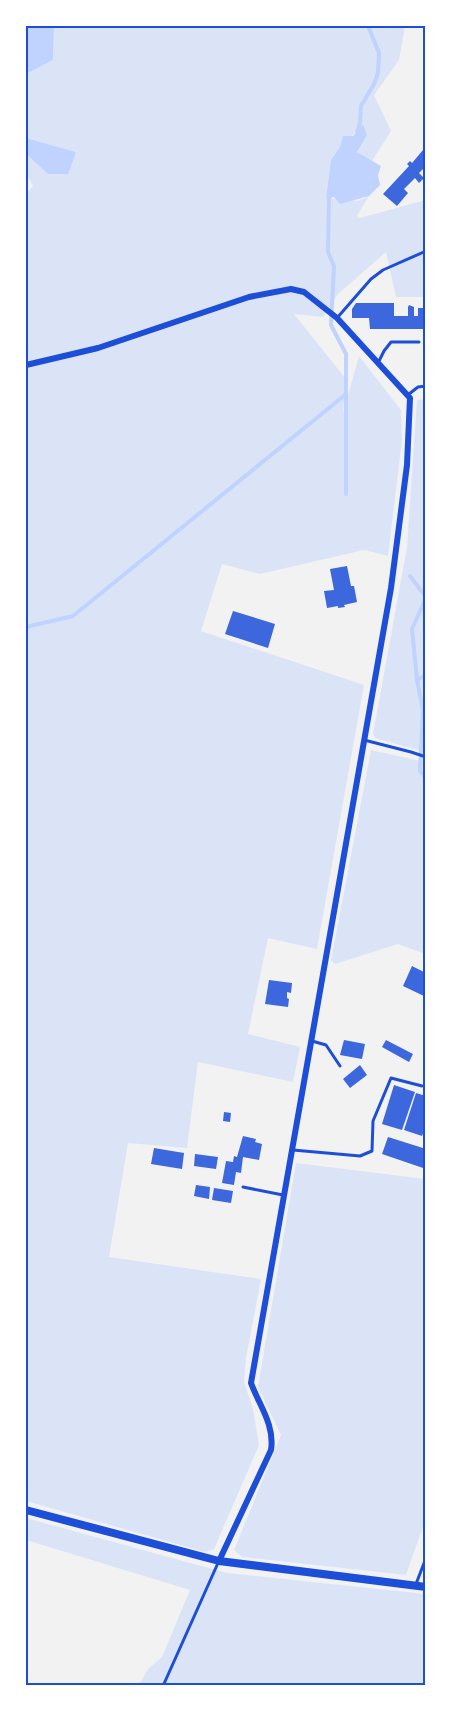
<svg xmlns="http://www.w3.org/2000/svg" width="451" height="1711" font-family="'PT Sans Narrow',sans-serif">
  <rect width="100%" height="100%" fill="#f2f2f2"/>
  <!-- green -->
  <path fill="#dbe4f7" d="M54 26H405L399 60 374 95 391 131 372 161 357 152 367 135 363 125 340 147 331 160 326 198 358 201 369 196 357 216 360 218 425 200V297H396L386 252 338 294 323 317 294 314 346 379 343 413 359 356 401 410 402 440 388 556 364 550 260 574 222 564 201 631 364 685 317 949 268 938 248 1034 300 1047 293 1082 198 1062 187 1148 128 1143 109 1257 261 1279 246 1358 244 1382 253 1409 259 1445 214 1549 205 1552 26 1501V194L33 186 26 174V154L48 174 76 152 26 138V74L53 60Z
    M425 399H426L425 752 375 738 373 734 407 547 417 400Z
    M371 750 425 762V954L398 944 335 964 331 960Z
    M296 1163 425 1179 426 1518 406 1575 242 1557 234 1550 281 1435 258 1387Z
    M26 1518 227 1573 425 1594V1685H139L148 1669 162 1657 190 1590 26 1540Z"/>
  <!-- water -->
  <path fill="#bfd3fe" d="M26 26H54L53 60 26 74Z
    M363 124 367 135 357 152 381 166 378 175 380 185 369 196 340 204 334 197 326 198 331 160 340 147 343 136H353Z
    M26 138 76 152 68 174H48L26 154Z"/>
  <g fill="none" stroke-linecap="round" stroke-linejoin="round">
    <!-- stream -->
    <path stroke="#bfd3fe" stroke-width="4" d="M357 134 360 122 361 106 374 84 378 73 379 53 368 26
      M333 193 329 198 328 252 334 266 331 325 346 354V494
      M410 576 426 597
      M426 598 412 629 417 680 423 710 420 771 426 778
      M26 627 73 616 345 395
      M417 680 426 675"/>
  </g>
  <!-- building -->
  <path fill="#3d67dc" d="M423 150 426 152V166L419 173 424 178 419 183 415 178 404 189 408 193 397 206 383 194 409 166 407 164 410 161 412 163Z
    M356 303H394V316H408V307L409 305 414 307V316H418V308H426V329H370L369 318H352V309Z
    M347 566 351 586H354L357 602 344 605 345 607 338 608V606L327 608 324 591 334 590 330 569Z
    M233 611 275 624 268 648 225 634Z
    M412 966 426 973V997L403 986Z
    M269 980 292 983 291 993 287 992V998L289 999 288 1007 265 1004Z
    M344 1040 365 1044 362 1059 340 1055Z
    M386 1040 413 1054 409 1062 382 1047Z
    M360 1065 367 1075 350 1088 343 1079Z
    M394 1085 415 1092 402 1130 382 1124Z
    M416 1093 426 1096V1125L422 1136 404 1130Z
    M224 1112 231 1113 230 1122 223 1121Z
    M243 1136 256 1139 255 1142 262 1144 259 1160 243 1157 241 1173 236 1172 234 1185 222 1183 226 1161 233 1162 234 1156 237 1157Z
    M388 1137 426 1149V1169L382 1154Z
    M154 1148 184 1153 182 1169 151 1164Z
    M195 1154 218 1157 216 1169 194 1166Z
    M196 1185 210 1187 209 1199 194 1196Z
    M214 1188 233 1191 231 1203 212 1200Z"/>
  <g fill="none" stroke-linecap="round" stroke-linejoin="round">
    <!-- service -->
    <path stroke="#1d4ed8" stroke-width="3" d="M337 318 371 279 383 270 426 251
      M379 361 384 351 391 342H419
      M409 394 418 387 426 386
      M364 740 411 752 426 757
      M312 1041 326 1045 340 1066
      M293 1150 360 1156 372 1151 373 1121 391 1078 422 1086
      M243 1187 283 1195
      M416 1584 426 1558
      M163 1686 218 1563"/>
    <!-- minor -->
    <path stroke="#1d4ed8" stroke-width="6" d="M26 365 98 348 249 297 291 289 304 292 337 318 410 398 407 465 391 588 251 1383C259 1405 275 1425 271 1450L219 1561"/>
    <!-- tertiary -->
    <path stroke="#1d4ed8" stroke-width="8" d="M26 1510 219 1561 426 1587"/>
  </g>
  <!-- border -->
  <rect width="451" height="1711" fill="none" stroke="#ffffff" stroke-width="54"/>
  <rect x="27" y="27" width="397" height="1657" fill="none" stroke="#1d4ed8" stroke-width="2"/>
</svg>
